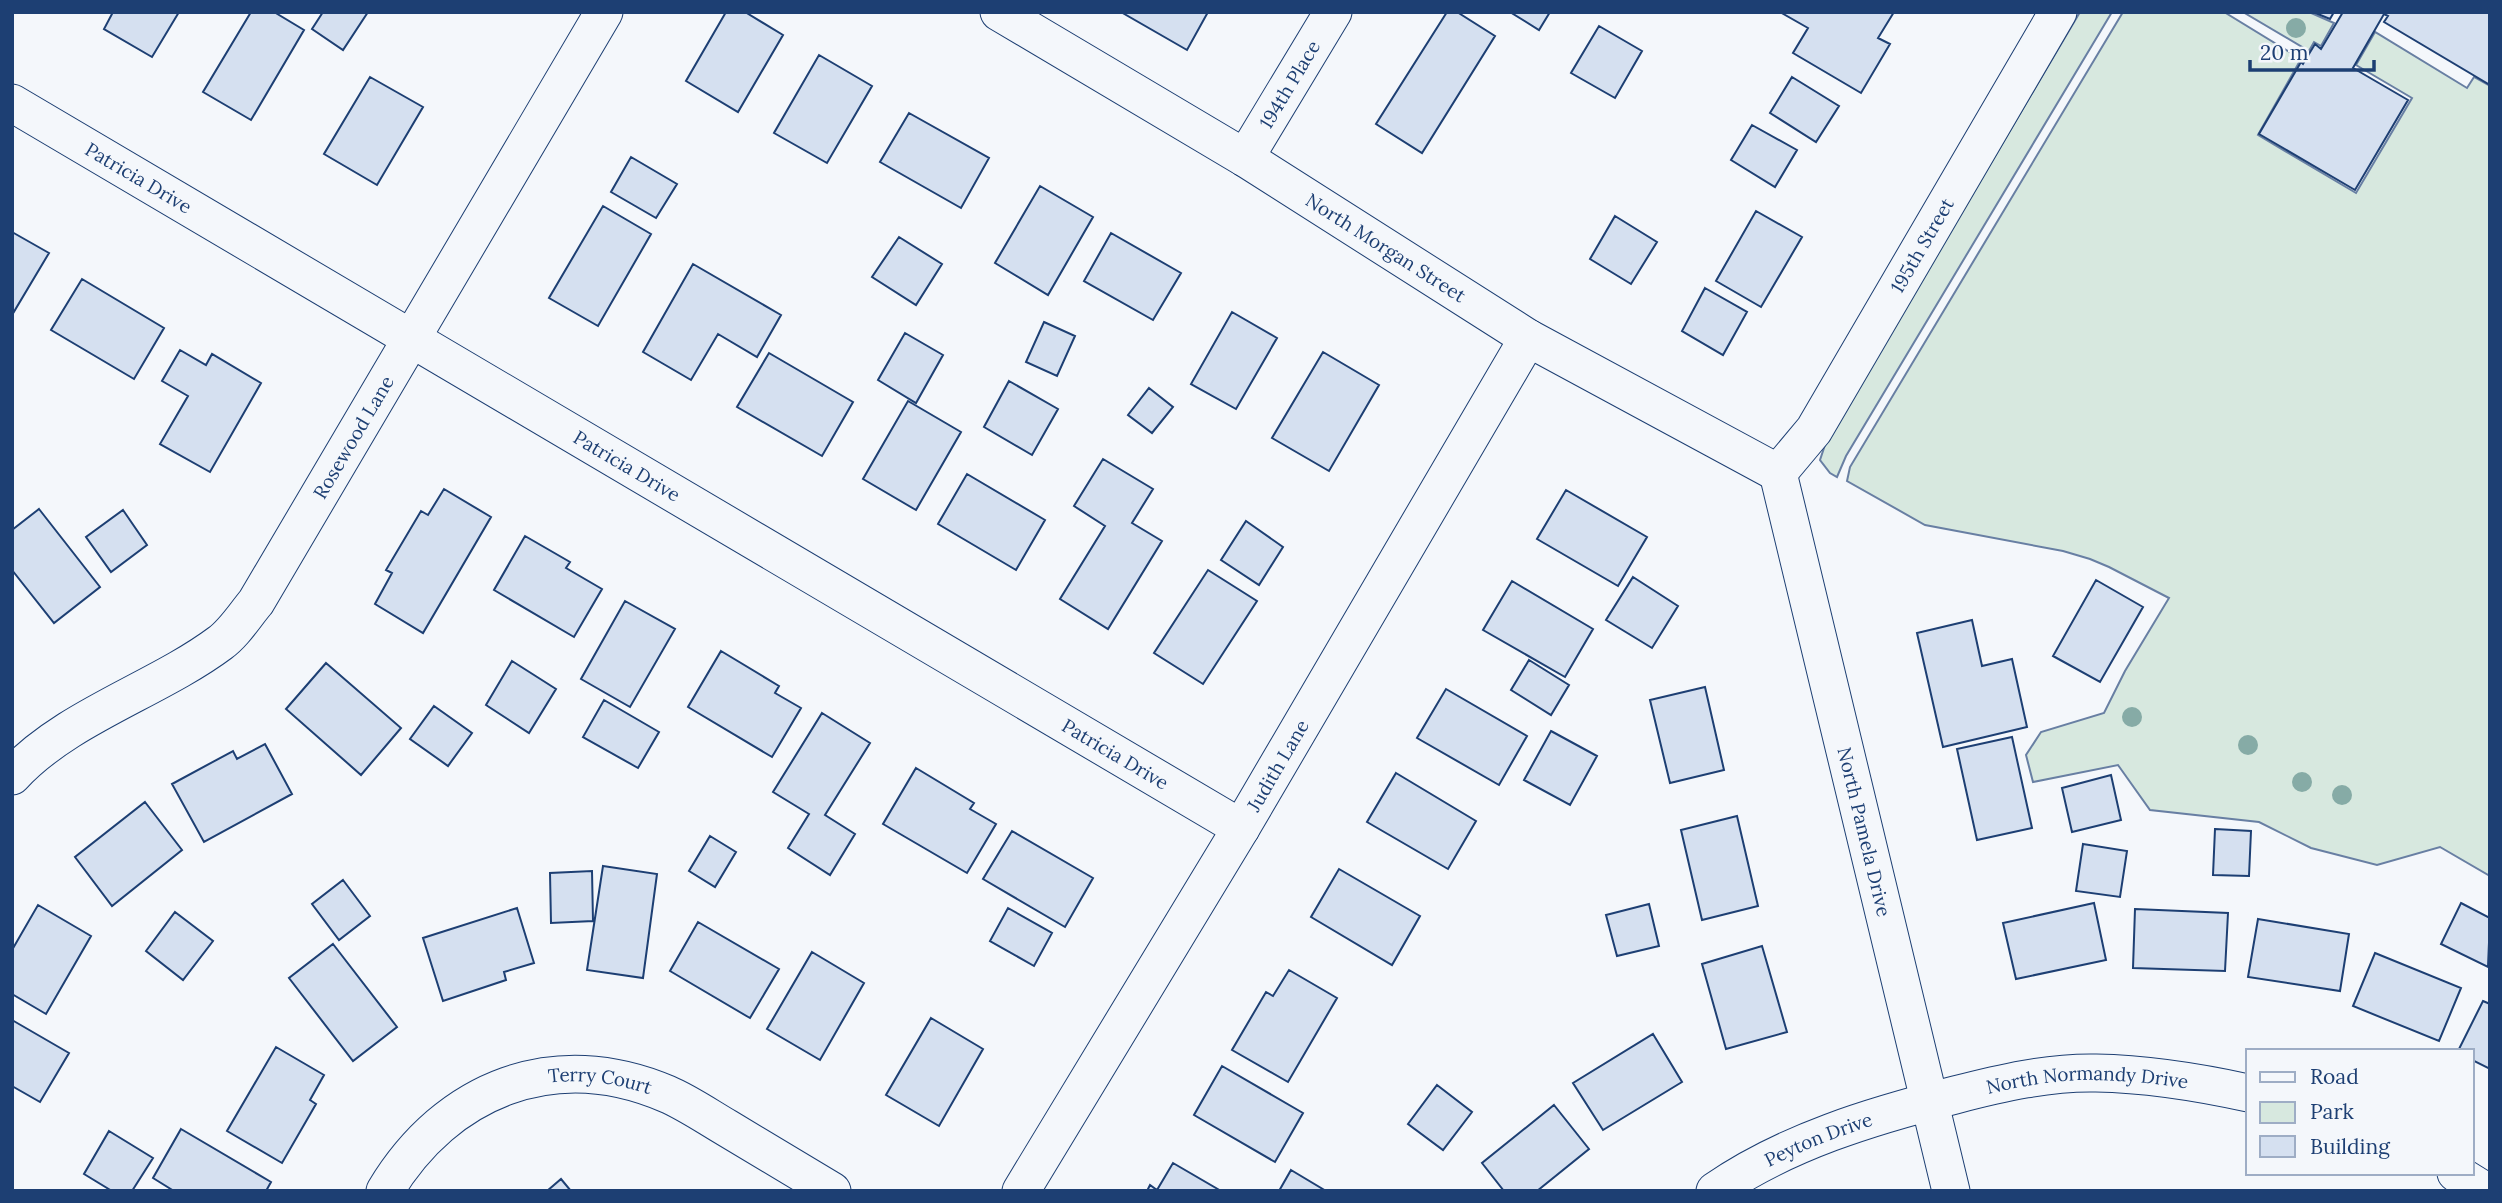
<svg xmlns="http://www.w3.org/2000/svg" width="2502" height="1203" font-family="Lora,serif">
  <rect width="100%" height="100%" fill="#f4f7fb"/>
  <!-- green -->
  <path fill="#d7e8df" stroke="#687fa3" stroke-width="2" d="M2080 12H2112L1846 456 1837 477 1830 473 1820 460 1826 442Z
    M2123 12H2224L2301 59 2258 135 2356 193 2412 98 2356 65 2375 32 2467 88 2474 77 2490 86V876L2440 847 2377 865 2311 848 2259 822 2150 810 2118 765 2033 782 2026 755 2041 732 2104 713 2125 671 2169 598 2109 567 2090 559 2063 551 1925 525 1847 481 1850 467Z
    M2243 12H2309L2334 23 2321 46 2314 42 2309 51Z"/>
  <!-- building -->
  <path fill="#d5e0f0" stroke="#1d3f73" stroke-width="2" d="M113 12H179L152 57 104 29Z
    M251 12H274L304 30 251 120 203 92Z
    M323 12H368L343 50 312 29Z
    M726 12H745L783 35 738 112 686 81Z
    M1121 12H1208L1187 50Z
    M1447 12H1457L1495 36 1422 153 1376 124Z
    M1510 12H1550L1539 30Z
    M1780 12H1894L1878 38 1890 44 1861 93 1793 53 1808 28Z
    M2313 12H2334L2330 19Z
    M2343 12H2490V85L2384 22 2388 16 2384 14 2353 68 2408 100 2355 190 2259 134 2301 62 2303 64 2315 44 2321 49Z
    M1599 26 1642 51 1615 98 1571 73Z
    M819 55 872 86 827 163 774 133Z
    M370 77 423 107 377 185 324 154Z
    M1792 77 1839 106 1816 142 1770 113Z
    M909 113 989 158 961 208 880 162Z
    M1752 125 1797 150 1775 187 1731 160Z
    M631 157 677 184 656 218 611 192Z
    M1040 186 1093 217 1048 295 995 263Z
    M603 206 651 234 598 326 549 298Z
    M1756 211 1802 237 1761 307 1716 281Z
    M1615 216 1657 242 1631 284 1590 259Z
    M12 232 49 253 12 315Z
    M1111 233 1181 273 1153 320 1084 281Z
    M899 237 942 264 916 305 872 277Z
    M693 264 781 315 757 357 718 334 691 380 643 352Z
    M82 279 164 328 134 379 51 330Z
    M1705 288 1747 312 1723 355 1682 331Z
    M1232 312 1277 338 1236 409 1191 384Z
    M1044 322 1075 336 1057 376 1026 362Z
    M905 333 943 355 916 403 878 380Z
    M180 350 206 365 212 354 261 383 210 472 160 444 188 396 162 381Z
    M1323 352 1379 385 1329 471 1272 438Z
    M769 353 853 402 822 456 737 407Z
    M1009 381 1058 409 1032 455 984 427Z
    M1149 388 1173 407 1152 433 1128 415Z
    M908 401 961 432 916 510 863 479Z
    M1103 459 1153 489 1132 523 1162 541 1108 629 1060 599 1105 526 1074 506Z
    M967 474 1045 520 1016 570 938 524Z
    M444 489 491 517 423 633 375 604 392 573 386 570 421 511 428 515Z
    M1566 490 1647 537 1618 586 1537 539Z
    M39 509 100 587 54 623 12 570V530Z
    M123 510 147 545 111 572 86 537Z
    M1246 521 1283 547 1259 585 1221 560Z
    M525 536 570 562 566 568 602 589 574 637 494 590Z
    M1208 570 1257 601 1203 684 1154 653Z
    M1633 577 1678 606 1652 648 1606 620Z
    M2096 580 2143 607 2100 682 2053 656Z
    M1512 581 1593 629 1565 677 1483 630Z
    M625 601 675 629 630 707 581 679Z
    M1972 620 1982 666 2012 659 2027 727 1943 747 1917 633Z
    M721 651 779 686 775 693 801 708 772 757 688 707Z
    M1529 660 1569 685 1551 715 1511 690Z
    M512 661 556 689 529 733 486 705Z
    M326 663 401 728 361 775 286 709Z
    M1705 687 1724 770 1670 783 1650 700Z
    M1446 689 1527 736 1499 785 1417 738Z
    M604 700 659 732 638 768 583 737Z
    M434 706 472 733 448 766 410 739Z
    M822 713 870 743 825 815 855 834 830 875 788 848 809 814 773 792Z
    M1551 731 1597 756 1570 805 1524 780Z
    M2012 737 2032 828 1977 840 1957 749Z
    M265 744 292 794 204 842 172 784 233 751 237 759Z
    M916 768 974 803 970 809 996 824 967 873 883 824Z
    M1396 773 1476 821 1448 869 1367 822Z
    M2111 775 2121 820 2072 832 2062 788Z
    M145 802 182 850 112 906 75 857Z
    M1737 816 1758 906 1702 920 1681 830Z
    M2215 829 2251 831 2249 876 2213 875Z
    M1012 831 1093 878 1065 927 983 879Z
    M710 836 736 852 715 887 689 871Z
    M2083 844 2127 851 2120 897 2076 891Z
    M603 866 657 874 643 978 587 970Z
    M1339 869 1420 916 1392 965 1311 917Z
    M592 871 593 921 551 923 550 873Z
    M343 880 370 916 339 940 312 904Z
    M2094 903 2106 960 2016 979 2003 923Z
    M2461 903 2490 918 2488 967 2441 944Z
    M1649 904 1659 946 1617 956 1606 915Z
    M38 905 91 936 46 1014 12 994V950Z
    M517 908 534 963 504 972 506 980 443 1001 423 938Z
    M1008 908 1052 933 1034 966 990 941Z
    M2135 909 2228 913 2225 971 2133 968Z
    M175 912 213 941 183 980 146 951Z
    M2258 919 2349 934 2340 991 2248 977Z
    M698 922 779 969 750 1018 670 971Z
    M333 944 397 1027 353 1061 289 978Z
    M1762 946 1787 1032 1726 1049 1702 964Z
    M812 952 864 983 820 1060 767 1029Z
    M2375 953 2461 988 2439 1041 2353 1006Z
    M1289 970 1337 998 1288 1082 1232 1050 1266 992 1273 996Z
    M2483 1001 2490 1004V1069L2472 1060V1051H2458Z
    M931 1018 983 1049 939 1126 886 1095Z
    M12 1020 69 1053 40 1102 12 1086Z
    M1653 1034 1682 1082 1603 1130 1573 1083Z
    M276 1047 324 1075 310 1100 316 1104 282 1163 227 1131Z
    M1222 1066 1303 1113 1275 1162 1194 1115Z
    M1437 1085 1472 1112 1443 1150 1408 1124Z
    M1554 1105 1589 1149 1537 1191H1504L1482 1163Z
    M181 1129 271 1182 266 1191H174L153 1178Z
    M109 1131 153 1158 132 1191H112L84 1174Z
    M1173 1163 1221 1191H1147L1150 1185 1157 1190Z
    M1291 1170 1326 1191H1279Z
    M561 1179 571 1191H547Z"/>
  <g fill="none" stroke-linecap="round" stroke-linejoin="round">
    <!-- street casing -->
    <g stroke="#1d3f73" stroke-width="39">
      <g id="street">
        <path id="s1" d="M999 12 1245 158 1528 338 1778 473"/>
        <path id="s2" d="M12 103 1241 828"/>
        <path id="s3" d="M1245 158 1333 12"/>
        <path id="s4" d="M1778 473 1951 1191"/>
        <path id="s5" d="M1778 473 1814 430 2058 12"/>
        <path id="s6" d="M12 776C66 717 157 690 220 643 234 633 245 615 256 602L604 12"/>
        <path d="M2456 1173 2485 1191"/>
        <path id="s7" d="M385 1191C447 1088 555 1046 667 1094 688 1103 708 1117 727 1128 762 1149 797 1170 832 1191"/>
        <path id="s8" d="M1021 1191 1241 828 1528 338"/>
        <path id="s9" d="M1715 1191C1786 1142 1872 1116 1955 1095 2001 1083 2049 1072 2096 1073 2147 1074 2198 1082 2248 1093"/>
      </g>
    </g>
    <!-- street -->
    <use href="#street" stroke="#f4f7fb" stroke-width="37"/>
  </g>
  <!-- trees -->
  <g fill="#86aba6">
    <circle cx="2296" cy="28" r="10"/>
    <circle cx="2132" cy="717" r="10"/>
    <circle cx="2248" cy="745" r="10"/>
    <circle cx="2302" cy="782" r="10"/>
    <circle cx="2342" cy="795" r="10"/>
  </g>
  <g text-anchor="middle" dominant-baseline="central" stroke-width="5" stroke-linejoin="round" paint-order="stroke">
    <!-- street labels -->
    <g font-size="19" fill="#1d3f73" stroke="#f4f7fb">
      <text stroke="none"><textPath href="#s3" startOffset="86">194th Place</textPath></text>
      <text stroke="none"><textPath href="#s2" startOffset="147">Patricia Drive</textPath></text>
      <text stroke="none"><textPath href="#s5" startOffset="270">195th Street</textPath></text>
      <text stroke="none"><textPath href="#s1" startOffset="453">North Morgan Street</textPath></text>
      <text stroke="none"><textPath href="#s6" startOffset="494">Rosewood Lane</textPath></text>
      <text stroke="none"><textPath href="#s2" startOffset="714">Patricia Drive</textPath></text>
      <text stroke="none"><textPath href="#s2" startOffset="1281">Patricia Drive</textPath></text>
      <text stroke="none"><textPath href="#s8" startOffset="497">Judith Lane</textPath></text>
      <text stroke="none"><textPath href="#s4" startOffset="369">North Pamela Drive</textPath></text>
      <text stroke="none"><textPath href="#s7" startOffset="259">Terry Court</textPath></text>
      <text stroke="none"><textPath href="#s9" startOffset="394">North Normandy Drive</textPath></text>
      <text stroke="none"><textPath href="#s9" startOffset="116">Peyton Drive</textPath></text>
    </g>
  </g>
  <!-- border -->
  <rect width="2502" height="1203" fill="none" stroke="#1d3f73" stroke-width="28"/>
  <!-- legend -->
  <rect x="2246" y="1049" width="228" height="126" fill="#f4f7fb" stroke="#9eadc5" stroke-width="2"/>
  <rect x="2260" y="1072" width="35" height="10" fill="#f4f7fb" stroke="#9eadc5" stroke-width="2"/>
  <text x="2310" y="1084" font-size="21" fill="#1d3f73">Road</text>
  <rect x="2260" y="1102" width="35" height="21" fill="#d7e8df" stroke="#9eadc5" stroke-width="2"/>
  <text x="2310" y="1119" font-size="21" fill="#1d3f73">Park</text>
  <rect x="2260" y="1136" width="35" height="21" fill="#d5e0f0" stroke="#9eadc5" stroke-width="2"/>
  <text x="2310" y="1154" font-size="21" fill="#1d3f73">Building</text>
  <!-- scale -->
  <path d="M2250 60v10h124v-10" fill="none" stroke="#1d3f73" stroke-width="3.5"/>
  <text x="2260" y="60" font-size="21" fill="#1d3f73" stroke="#f4f7fb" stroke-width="5" paint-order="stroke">20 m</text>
</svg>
